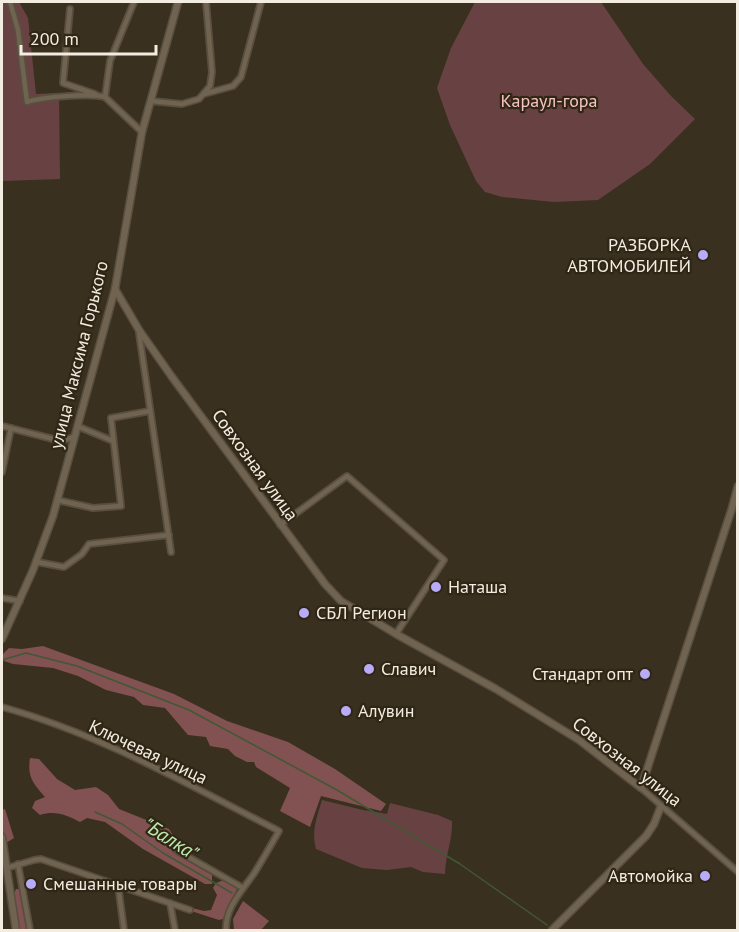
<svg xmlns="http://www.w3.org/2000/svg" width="739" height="932" viewBox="0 0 739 932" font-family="'PT Sans',sans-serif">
<rect width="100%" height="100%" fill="#3a301f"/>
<!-- green -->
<g fill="#684242">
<polygon points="2,2 19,2 28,18 36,94 59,93 60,179 2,181"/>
<polygon points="475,2 601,2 643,64 671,96 695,119 650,164 598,200 554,202 502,197 485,192 476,181 450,125 437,88 451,48"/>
<path d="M322 800 363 810 387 814 390 803 438 815 452 821C453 839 445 856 445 874L423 872 411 867 387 870 362 868 316 849C311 831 317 817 322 800Z"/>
</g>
<!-- forest -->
<g fill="#825151">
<polygon points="43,646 174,694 227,721 288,742 335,769 386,804 381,811 321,796 310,827 280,811 290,788 256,767 254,762 247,762 235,756 228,749 210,746 206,737 188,735 165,708 143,705 134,697 106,690 78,676 53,668 13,664 4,661 2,655 9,648 22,649"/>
<path d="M30 758 39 759 57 779 75 790 96 787 108 795 119 809 169 829 180 846 177 855 212 875V884H205L143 849 105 822 87 818 80 822C67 815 55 810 40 815L32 808 35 801 45 797C33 783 27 777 30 758Z"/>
<polygon points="5,809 14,838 6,843 2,827 2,810"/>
<polygon points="224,880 237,887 237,889 223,919 219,920 191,911 192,908 204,911 211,910 217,895 213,888 216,883"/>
<polygon points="16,889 22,889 28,930 20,930 14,894"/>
<polygon points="243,901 269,921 261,930 234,930 233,919"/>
</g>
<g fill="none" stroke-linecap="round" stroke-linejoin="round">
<!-- stream -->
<g stroke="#3f5935" stroke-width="1.5">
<polyline points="2,660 26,653 77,666 189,710 337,790 460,864 547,925"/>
<polyline points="95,812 122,824 163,853 232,893"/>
</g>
<defs>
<g id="minor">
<path d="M10 2 18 30 27 102C42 97 90 93 105 97L142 132"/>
<polyline points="70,9 63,83 95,94"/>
<polyline points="204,94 233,86 241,77 261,2"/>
<polyline points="105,97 110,61 134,2"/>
<polyline points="151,101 182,104 199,99 210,86 212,72 206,2"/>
<polyline points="139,333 171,552"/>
<polyline points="2,426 61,441 74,437"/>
<polyline points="77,426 113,441"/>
<polyline points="2,472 11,428"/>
<polyline points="57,500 93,508 121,506 111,418 150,411"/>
<polyline points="280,525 347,476 444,560 396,634"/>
<polyline points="37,562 64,567 82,554 89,544 169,535"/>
<polyline points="2,598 20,601"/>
<path d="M2 707C100 734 189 785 279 831 271 845 263 859 255 872 243 890 225 907 226 930"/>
<polyline points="641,788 738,872"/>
<polyline points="176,850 243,888"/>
<polyline points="18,864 30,930"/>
<polyline points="7,868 34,860 41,859 190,910"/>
<polyline points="118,885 124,930"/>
<polyline points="170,903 175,930"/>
</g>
<g id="tertiary">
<polyline points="115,289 139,330 172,377 325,584 341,601 396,634 496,689 579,740 641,788 732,508 738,486"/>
<polyline points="2,639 33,570 53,516 115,289 142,132 178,2"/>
<polyline points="2,837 16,930"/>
<polyline points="552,930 646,836 654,824 661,806"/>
</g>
</defs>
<!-- minor casing -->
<use href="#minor" stroke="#584f40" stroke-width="8"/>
<!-- tertiary casing -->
<use href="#tertiary" stroke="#584f40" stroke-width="9"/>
<!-- minor -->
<use href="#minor" stroke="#706451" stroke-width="4.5"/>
<!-- tertiary -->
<use href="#tertiary" stroke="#706451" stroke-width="6"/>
</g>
<!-- markers -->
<g fill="#b8abf7" stroke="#302615" stroke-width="2">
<circle cx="703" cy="255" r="6"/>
<circle cx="436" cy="587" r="6"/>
<circle cx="304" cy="613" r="6"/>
<circle cx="369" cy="669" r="6"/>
<circle cx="645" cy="674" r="6"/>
<circle cx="346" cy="711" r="6"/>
<circle cx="705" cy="876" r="6"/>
<circle cx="31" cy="884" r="6"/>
</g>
<g text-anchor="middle" stroke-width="4.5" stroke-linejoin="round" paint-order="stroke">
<!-- park labels -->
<g font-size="18" fill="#f6c4c3" stroke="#302615">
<text x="549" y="107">Караул-гора</text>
</g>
<!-- poi labels -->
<g font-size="18" fill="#f3ece1" stroke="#302615" text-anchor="start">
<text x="691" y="251" text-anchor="end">РАЗБОРКА<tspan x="691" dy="21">АВТОМОБИЛЕЙ</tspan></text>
<text x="448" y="593">Наташа</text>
<text x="316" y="619">СБЛ Регион</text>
<text x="381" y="675">Славич</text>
<text x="633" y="680" text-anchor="end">Стандарт опт</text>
<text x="358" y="717">Алувин</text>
<text x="693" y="882" text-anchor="end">Автомойка</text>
<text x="43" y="890">Смешанные товары</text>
</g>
<!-- street labels -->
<g font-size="18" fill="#f3ece1" stroke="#302615">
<text transform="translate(79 355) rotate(-76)" y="6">улица Максима Горького</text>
<text transform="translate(255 465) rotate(54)" y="6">Совхозная улица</text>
<text transform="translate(148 752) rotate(25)" y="6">Ключевая улица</text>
<text transform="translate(627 762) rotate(38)" y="6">Совхозная улица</text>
</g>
<!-- water labels -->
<g font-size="20" font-style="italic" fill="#bbe9ab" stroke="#302615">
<text transform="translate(171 839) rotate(32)" y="7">"Балка"</text>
</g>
</g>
<!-- border -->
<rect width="739" height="932" fill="none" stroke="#f3ece1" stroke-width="6"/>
<!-- scale -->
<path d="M21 45v9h135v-9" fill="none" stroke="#f3ece1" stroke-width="3"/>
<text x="30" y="45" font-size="18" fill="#f3ece1" stroke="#302615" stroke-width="4.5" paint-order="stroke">200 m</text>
</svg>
